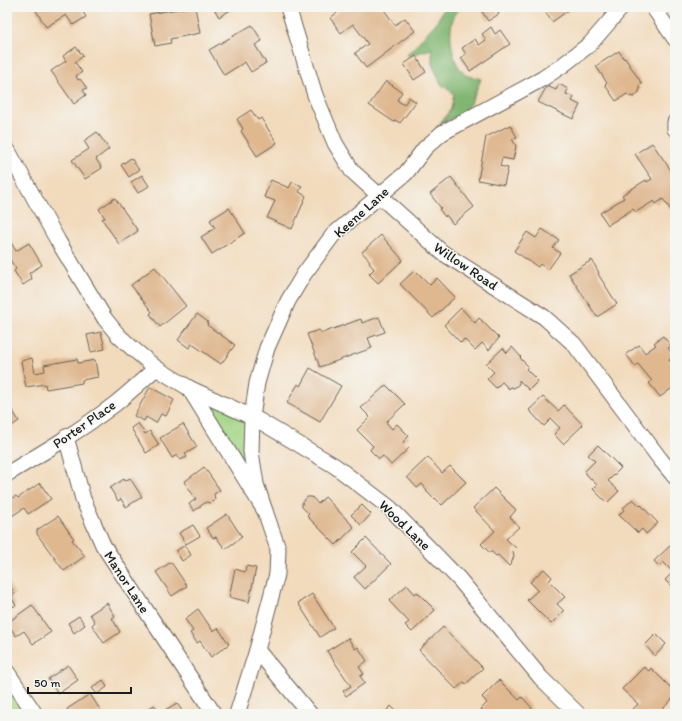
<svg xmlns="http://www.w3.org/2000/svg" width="682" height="721" viewBox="0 0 682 721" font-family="Itim,sans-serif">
<rect width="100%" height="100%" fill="#f6f6f2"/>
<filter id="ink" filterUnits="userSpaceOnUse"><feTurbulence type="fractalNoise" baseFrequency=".025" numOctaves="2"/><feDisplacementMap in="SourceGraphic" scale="8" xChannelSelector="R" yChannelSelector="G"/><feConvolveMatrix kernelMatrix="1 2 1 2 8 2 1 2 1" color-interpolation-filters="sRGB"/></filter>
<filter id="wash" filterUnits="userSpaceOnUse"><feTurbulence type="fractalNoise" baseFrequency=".012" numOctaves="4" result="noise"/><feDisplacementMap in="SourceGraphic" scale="16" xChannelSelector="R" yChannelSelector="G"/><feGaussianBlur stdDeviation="0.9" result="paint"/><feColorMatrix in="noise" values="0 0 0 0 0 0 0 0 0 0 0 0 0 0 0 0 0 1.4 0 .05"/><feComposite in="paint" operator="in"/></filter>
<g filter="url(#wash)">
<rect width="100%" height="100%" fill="#f2dbbd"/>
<!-- green -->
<g fill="#a2d484" stroke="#5f7850">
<polygon points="196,394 248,419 252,483"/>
<polygon points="7,678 32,714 7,714"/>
</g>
<!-- forest -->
<path fill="#81b672" stroke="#4e6947" d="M445 7H462C446 18 450 46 456 62 458 67 462 71 465 75L481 79 471 102 462 114 440 123 451 109 454 94 441 84 432 64V49L406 56 436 23Z"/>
<g id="blocks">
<!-- building -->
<g fill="#dfb890">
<polygon points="39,7 80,7 86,17 73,25 66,15 46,27 35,9"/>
<polygon points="189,7 195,7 200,33 170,39 171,43 155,46 149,14"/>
<polygon points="213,7 231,7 232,9 219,17"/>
<polygon points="345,7 382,7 395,25 405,18 415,31 366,68 355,53 368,44 353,24 341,33 330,18"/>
<polygon points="486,7 495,7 499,14 488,21 481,10"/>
<polygon points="542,7 573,7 552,22"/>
<polygon points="252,25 262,41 255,45 266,63 251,72 245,62 224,75 209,50"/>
<polygon points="491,27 495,34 500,30 510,44 470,71 461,58 466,54 462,48 475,39 479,45 486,40 482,34"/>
<polygon points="76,47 83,56 75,62 82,72 76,76 78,80 80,79 87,88 83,90 86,95 74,104 51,71 66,61 63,56"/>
<polygon points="619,51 624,59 625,58 642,84 638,86 640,88 639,92 634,97 629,96 627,94 616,101 605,85 607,83 596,66"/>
<polygon points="416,56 426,72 414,80 404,64"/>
<polygon points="386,81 402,92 397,100 404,105 409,97 416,102 400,123 395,120 394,122 369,105"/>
<polygon points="559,84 568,89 566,94 574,97 572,101 580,105 573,119 538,102 547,86 556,90"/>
<polygon points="251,110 258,120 261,118 277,143 257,156 241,131 243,129 237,119"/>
<polygon points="510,125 517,137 512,139 516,146 513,160 502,158 500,166 508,168 504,185 478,180 486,137"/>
<polygon points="97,132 109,149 96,159 102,168 85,179 72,160 89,149 84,141"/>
<polygon points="652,143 675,176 675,216 663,199 656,204 654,201 636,212 633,209 608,225 600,213 624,198 622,195 646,180 647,182 652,179 635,154"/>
<polygon points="131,158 139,170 129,177 121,165"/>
<polygon points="142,175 149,186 138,193 131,182"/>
<polygon points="451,177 474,207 453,224 446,215 445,217 439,209 441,208 430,194"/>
<polygon points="271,180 289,188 292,182 302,186 299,192 306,196 292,229 267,218 275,201 264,197"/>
<polygon points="115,198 138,231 119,244 102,219 105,218 99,209"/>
<polygon points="229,208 245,233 212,254 201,237 215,228 210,220"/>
<polygon points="542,229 559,240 553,248 560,253 548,270 540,264 538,267 514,251 527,232 536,238"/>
<polygon points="381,235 403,260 378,283 369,274 374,269 369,263 370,261 362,252"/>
<polygon points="7,236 16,251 29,243 42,265 29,273 32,279 23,285 14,271 16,269 8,257 7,258"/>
<polygon points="592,260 599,273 598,274 617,304 597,317 569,274"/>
<polygon points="155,267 186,306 160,327 150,314 152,312 131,285"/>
<polygon points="415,270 430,285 437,278 455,297 433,318 400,284"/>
<polygon points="461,308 475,323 479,318 499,338 489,350 482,343 475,350 464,339 461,343 444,325"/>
<polygon points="197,314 208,322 207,325 235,345 221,364 192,344 189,348 178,340"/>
<polygon points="379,317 385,332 368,338 372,348 320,367 307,334 319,330 322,333 361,319 362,323"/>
<polygon points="101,332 105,349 91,352 87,335"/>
<polygon points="663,336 671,346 668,348 674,356 669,360 675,367 675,386 660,397 649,383 652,381 638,364 635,366 626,354 639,345 645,353 656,345 654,343"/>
<polygon points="512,347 521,357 520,358 528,366 526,369 538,381 529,390 519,380 519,384 514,388 510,387 509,389 502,382 496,388 487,379 494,372 486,364 503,348 507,353"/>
<polygon points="32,358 35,373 45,371 44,365 77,359 78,363 95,360 98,377 82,380 82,383 46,389 45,384 26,387 21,361"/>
<polygon points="310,368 341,386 320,422 287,403 298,384 300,386"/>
<polygon points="386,385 405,404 386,422 392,429 397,424 409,436 403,442 409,448 391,465 383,456 379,459 370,450 373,446 357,430 370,417 361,408"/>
<polygon points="150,387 174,400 166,416 161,414 156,423 146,417 144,421 134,416"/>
<polygon points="543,397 558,411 564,405 583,425 563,444 554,434 560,428 551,419 544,426 529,410"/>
<polygon points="7,402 19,421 7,429"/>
<polygon points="138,423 145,434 150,431 159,445 146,453 131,428"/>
<polygon points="183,424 197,447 185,454 187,457 180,460 177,455 172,458 160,438"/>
<polygon points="598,445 621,468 608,481 619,491 607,503 593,489 597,485 584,472 595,461 588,455"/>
<polygon points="428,457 442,473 450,466 466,482 442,505 435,498 434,499 426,491 427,490 422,484 417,488 407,477"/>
<polygon points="204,467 220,490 214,494 215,500 210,503 206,502 194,511 189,504 196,499 184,482"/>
<polygon points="130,478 142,497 126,507 121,499 118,501 110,488 124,479 125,481"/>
<polygon points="40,483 51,499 28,514 24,508 12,516 7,509 7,501 16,496 18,498"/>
<polygon points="494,488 516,510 510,517 519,527 506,539 516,548 513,551 514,556 511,564 509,566 498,555 496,556 491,551 490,553 481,544 495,531 473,508"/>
<polygon points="307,497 312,497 318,504 325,497 354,527 336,545 307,516 309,514 302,507 302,503"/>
<polygon points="633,499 640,506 641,505 658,523 646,534 642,529 638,533 619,515 624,510 623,508"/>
<polygon points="362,505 371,514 361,525 351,515"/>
<polygon points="227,514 242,537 225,549 216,537 213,538 206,528"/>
<polygon points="58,516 74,539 72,540 85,556 64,571 37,534 37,530"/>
<polygon points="193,525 200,536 186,544 179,533"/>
<polygon points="366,538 391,564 365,589 354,577 366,566 352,552"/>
<polygon points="674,542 675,543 675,590 665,580 673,572 663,562 659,566 654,561"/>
<polygon points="185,545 191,555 182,561 176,551"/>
<polygon points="171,562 187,586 172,596 156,572"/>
<polygon points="246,566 256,568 249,602 229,597 235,569 245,572"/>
<polygon points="544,569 552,577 549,581 565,597 557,604 564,611 551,624 527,600 538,590 530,582"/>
<polygon points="7,581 15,594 11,597 16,605 7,610"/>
<polygon points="407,585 415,594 417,592 435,610 412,632 405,625 409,622 389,601"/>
<polygon points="312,594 334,628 320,637 298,603"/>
<polygon points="107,603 115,616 112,618 120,632 104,643 92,625 95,622 90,614"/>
<polygon points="32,605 51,632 33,644 24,631 16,636 7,623"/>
<polygon points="198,609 213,631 218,628 229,644 211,657 200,641 197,643 190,633 193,631 185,619"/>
<polygon points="79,616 85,625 74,633 68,623"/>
<polygon points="443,627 483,668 466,684 464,682 456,689 419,650"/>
<polygon points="656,634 666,644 655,656 645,645"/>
<polygon points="348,638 355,649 358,647 367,661 359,667 364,674 360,676 365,683 346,696 343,691 351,686 327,651"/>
<polygon points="68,665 78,680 58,694 48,679"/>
<polygon points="644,667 649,671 651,668 675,692 675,696 658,714 638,714 633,709 638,704 622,689"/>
<polygon points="103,680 107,687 97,694 92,688"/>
<polygon points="499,680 519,700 522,697 532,708 526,714 486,714 481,709 487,703 482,697"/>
<polygon points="90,694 101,711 96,714 70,714 67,709"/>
<polygon points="177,703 184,714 141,714 154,705 160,713"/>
<polygon points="391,706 399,714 383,714"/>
</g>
</g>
</g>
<g filter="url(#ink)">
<use href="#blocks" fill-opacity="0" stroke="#675f54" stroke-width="1"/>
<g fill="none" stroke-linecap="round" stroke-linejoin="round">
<defs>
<g id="minor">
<polyline points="288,7 315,95 335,143 352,171 443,253 544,317 574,344 660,459 675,477"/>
<polyline points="653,7 675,39"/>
<polyline points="675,122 675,129"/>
<polyline points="7,149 58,241 105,319 118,335 132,348 156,368 189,388 265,511 278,549 277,574 257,650 237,714"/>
<polyline points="189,388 258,420 335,466 390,508 459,579 541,678 578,714"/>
<polyline points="66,437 83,499 103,545 214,714"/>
<path d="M7 474C44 452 81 430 115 404 129 393 143 380 156 368"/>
<polyline points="265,511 256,484 251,452 252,417 257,383 267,348 288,301 304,274 333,235 406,173 425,148 442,133 542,79 563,65 590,44 622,7"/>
<polyline points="257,650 310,714"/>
<polyline points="7,672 35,714"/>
</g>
</defs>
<!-- minor casing -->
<use href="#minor" stroke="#675f54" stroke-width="17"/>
<!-- minor -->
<use href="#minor" stroke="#fff" stroke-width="15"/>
</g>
</g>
<g text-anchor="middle" stroke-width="3" stroke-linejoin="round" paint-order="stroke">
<!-- street labels -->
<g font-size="14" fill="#1c1c1c" stroke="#f6f6f2">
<text transform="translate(361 212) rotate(-42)" y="5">Keene Lane</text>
<text transform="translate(466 266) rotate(34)" y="5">Willow Road</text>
<text transform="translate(84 424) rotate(-35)" y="5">Porter Place</text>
<text transform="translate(405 525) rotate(44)" y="5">Wood Lane</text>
<text transform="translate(127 582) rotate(57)" y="5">Manor Lane</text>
</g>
</g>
<!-- margin -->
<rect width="682" height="721" fill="none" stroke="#f6f6f2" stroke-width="24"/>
<!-- scale -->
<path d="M28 687v6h103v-6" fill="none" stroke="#1c1c1c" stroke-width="2"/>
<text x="34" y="687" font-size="12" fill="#1c1c1c" stroke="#f6f6f2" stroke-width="3" paint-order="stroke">50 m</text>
</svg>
